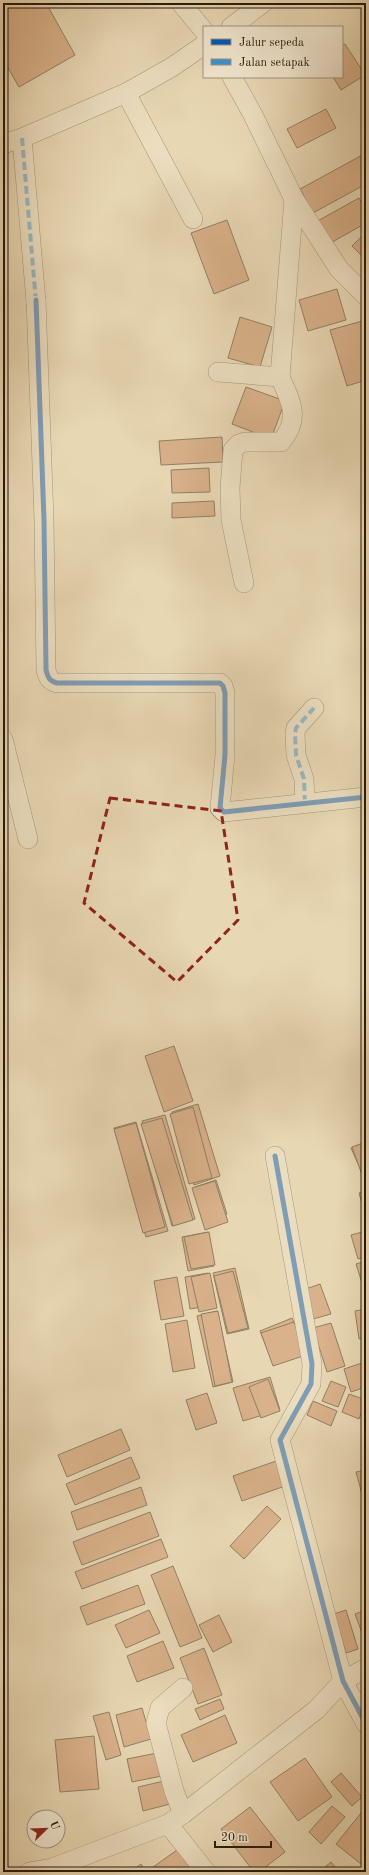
<svg xmlns="http://www.w3.org/2000/svg" width="369" height="1875" viewBox="0 0 369 1875" font-family="'Old Standard TT',serif">
<rect width="100%" height="100%" fill="#e8d7b3"/>
<filter id="stains"><feTurbulence type="fractalNoise" baseFrequency=".005" numOctaves="4"/><feColorMatrix values="0 0 0 0 .2 0 0 0 0 .09 0 0 0 0 .02 0 0 0 .5 -.17"/></filter>
<radialGradient id="worn" r=".72"><stop offset=".6" stop-color="#630" stop-opacity="0"/><stop offset="1" stop-color="#630" stop-opacity=".3"/></radialGradient>
<!-- building -->
<g fill="#c7845a" stroke="#251909">
<polygon points="3,3 46,3 75,55 19,87 3,59"/>
<polygon points="345,44 365,75 341,90 333,77 342,77 342,45"/>
<polygon points="326,109 336,128 297,148 287,129"/>
<polygon points="366,153 366,184 313,213 300,189"/>
<polygon points="359,198 366,210 366,223 327,245 314,223"/>
<polygon points="227,220 249,280 214,294 191,233"/>
<polygon points="366,232 366,260 352,246"/>
<polygon points="337,289 346,320 308,331 299,300"/>
<polygon points="240,317 272,327 260,367 228,358"/>
<polygon points="366,320 366,380 347,386 330,330"/>
<polygon points="246,387 285,401 271,439 232,424"/>
<polygon points="222,437 223,462 161,465 159,441"/>
<polygon points="209,468 210,492 172,493 171,470"/>
<polygon points="214,501 215,516 172,518 172,503"/>
<polygon points="174,1046 193,1101 164,1112 145,1056"/>
<polygon points="198,1104 220,1176 194,1185 172,1112"/>
<polygon points="193,1107 212,1178 189,1184 170,1114"/>
<polygon points="165,1115 195,1219 172,1226 142,1121"/>
<polygon points="162,1118 193,1220 173,1226 141,1124"/>
<polygon points="136,1122 168,1231 146,1237 114,1128"/>
<polygon points="136,1123 165,1227 143,1233 114,1129"/>
<polygon points="366,1142 366,1182 351,1148"/>
<polygon points="366,1142 366,1183 365,1183 352,1147"/>
<polygon points="216,1180 227,1214 206,1221 195,1187"/>
<polygon points="215,1181 228,1222 205,1230 192,1188"/>
<polygon points="366,1191 366,1218 359,1193"/>
<polygon points="366,1231 366,1256 358,1259 351,1235"/>
<polygon points="208,1232 214,1266 188,1271 182,1237"/>
<polygon points="209,1232 215,1265 191,1269 184,1237"/>
<polygon points="366,1261 366,1296 356,1264"/>
<polygon points="235,1268 249,1329 227,1334 213,1273"/>
<polygon points="233,1271 248,1328 228,1333 214,1276"/>
<polygon points="208,1273 214,1305 190,1309 185,1277"/>
<polygon points="210,1273 217,1308 199,1312 191,1277"/>
<polygon points="177,1277 184,1316 161,1320 154,1281"/>
<polygon points="320,1284 331,1314 313,1319 303,1290"/>
<polygon points="366,1309 366,1338 359,1339 355,1311"/>
<polygon points="217,1311 233,1382 213,1387 197,1316"/>
<polygon points="218,1311 232,1382 215,1386 201,1314"/>
<polygon points="292,1318 305,1352 273,1364 260,1331"/>
<polygon points="187,1320 195,1368 173,1372 165,1324"/>
<polygon points="294,1322 306,1355 273,1366 261,1333"/>
<polygon points="331,1323 345,1366 327,1372 313,1328"/>
<polygon points="362,1363 366,1375 366,1387 351,1392 344,1369"/>
<polygon points="270,1377 280,1410 243,1421 233,1388"/>
<polygon points="268,1379 280,1411 261,1418 249,1387"/>
<polygon points="331,1381 346,1387 338,1407 322,1401"/>
<polygon points="207,1393 217,1423 196,1430 186,1400"/>
<polygon points="349,1394 366,1400 359,1419 342,1412"/>
<polygon points="313,1401 337,1411 331,1426 307,1415"/>
<polygon points="121,1429 130,1450 67,1477 58,1455"/>
<polygon points="131,1457 140,1478 75,1505 66,1484"/>
<polygon points="279,1460 288,1485 242,1501 233,1476"/>
<polygon points="366,1470 366,1493 362,1494 356,1472"/>
<polygon points="141,1487 147,1505 77,1530 71,1512"/>
<polygon points="267,1506 281,1519 244,1559 230,1546"/>
<polygon points="150,1512 159,1536 82,1565 73,1542"/>
<polygon points="161,1539 168,1557 82,1589 75,1572"/>
<polygon points="173,1566 202,1638 180,1647 151,1575"/>
<polygon points="138,1585 145,1604 87,1625 80,1607"/>
<polygon points="3,1593 8,1605 3,1607"/>
<polygon points="149,1610 160,1633 126,1648 115,1625"/>
<polygon points="346,1610 358,1649 346,1653 334,1614"/>
<polygon points="366,1610 366,1635 363,1636 355,1614"/>
<polygon points="219,1615 232,1642 213,1652 199,1625"/>
<polygon points="163,1641 174,1668 137,1682 127,1656"/>
<polygon points="204,1648 222,1695 198,1704 180,1658"/>
<polygon points="220,1699 224,1709 200,1720 195,1709"/>
<polygon points="142,1708 151,1739 124,1747 116,1715"/>
<polygon points="109,1712 121,1755 106,1760 93,1716"/>
<polygon points="225,1715 237,1743 193,1762 181,1735"/>
<polygon points="94,1736 99,1789 60,1792 55,1740"/>
<polygon points="157,1753 162,1776 132,1782 127,1759"/>
<polygon points="305,1758 332,1797 298,1821 270,1782"/>
<polygon points="341,1773 362,1797 352,1806 331,1782"/>
<polygon points="164,1781 170,1804 143,1811 138,1787"/>
<polygon points="332,1806 345,1817 321,1844 309,1832"/>
<polygon points="250,1807 285,1852 259,1872 254,1872 221,1829"/>
<polygon points="365,1808 366,1858 361,1864 336,1844"/>
<polygon points="177,1850 194,1872 151,1872 149,1870"/>
<polygon points="331,1862 339,1872 319,1872"/>
<polygon points="141,1864 146,1872 130,1872"/>
</g>
<g fill="none" stroke-linecap="round" stroke-linejoin="round">
<defs>
<g id="minor">
<polyline points="181,3 204,31"/>
<polyline points="231,27 263,3"/>
<polyline points="232,77 253,115 294,199 339,269 366,296"/>
<polyline points="126,93 193,219"/>
<polyline points="22,138 36,302"/>
<polyline points="3,144 22,138 126,93 172,67 204,45"/>
<path d="M36 300 44 520 46 670C48 677 49 681 57 683H220L223 686 225 693V755L220 808 224 812 366 797"/>
<polyline points="218,372 280,377 294,199"/>
<path d="M244 583 231 520 230 488 233 450 239 444 245 442H281C301 419 291 401 280 377"/>
<polyline points="3,739 28,839"/>
<polyline points="305,803 304,779 296,755 295,734 296,728 314,708"/>
<polyline points="275,1156 312,1364 311,1384 280,1440 343,1681 366,1724"/>
<polyline points="183,1814 174,1791 156,1723 160,1708 183,1688"/>
<polyline points="168,1824 206,1872"/>
<polyline points="29,1872 52,1868 168,1824 183,1814 316,1710 343,1681 366,1668"/>
</g>
</defs>
<!-- minor casing -->
<use href="#minor" stroke="#564834" stroke-width="20"/>
<!-- minor -->
<use href="#minor" stroke="#f0e5ce" stroke-width="19"/>
<!-- quiet -->
<g stroke="#3b93d2" stroke-width="4" stroke-dasharray="8 4" stroke-linecap="butt">
<polyline points="22,138 36,302"/>
<polyline points="305,803 304,779 296,755 295,734 296,728 314,708"/>
</g>
<defs>
<g id="cycleway">
<path d="M36 300 44 520 46 670C48 677 49 681 57 683H220L223 686 225 693V755L220 808 224 812 366 797"/>
<polyline points="275,1156 312,1364 311,1384 280,1440 343,1681 366,1724"/>
</g>
</defs>
<!-- cycleway casing -->
<use href="#cycleway" stroke="#f0e5ce" stroke-width="8"/>
<!-- cycleway -->
<use href="#cycleway" stroke="#0057b8" stroke-width="5"/>
</g>
<!-- marked area -->
<path d="M0 0H369V1875H0ZM110 798 221 811 238 920 177 982 84 903Z" fill="#e8d7b3" fill-opacity=".55" fill-rule="evenodd"/>
<path fill="none" stroke="#8f2418" stroke-width="3" stroke-dasharray="8 5" stroke-linejoin="round" d="M110 798 221 811 238 920 177 982 84 903Z"/>
<!-- margin -->
<rect width="369" height="1875" fill="none" stroke="#e8d7b3" stroke-width="16"/>
<rect x="4" y="4" width="361" height="1867" fill="none" stroke="#251909" stroke-width="2"/>
<rect x="8" y="8" width="353" height="1859" fill="none" stroke="#251909"/>
<!-- legend -->
<rect x="203" y="26" width="140" height="52" fill="#f0e5ce" stroke="#9f937f"/>
<rect x="211" y="39" width="20" height="6" fill="#0057b8" stroke="#9f937f"/>
<text x="239" y="46" font-size="12" fill="#251909">Jalur sepeda</text>
<rect x="211" y="59" width="20" height="6" fill="#3b93d2" stroke="#9f937f"/>
<text x="239" y="66" font-size="12" fill="#251909">Jalan setapak</text>
<!-- north arrow -->
<g transform="translate(46 1829) rotate(67)"><circle r="19" fill="#f0e5ce" stroke="#9f937f"/>
<path d="M0-3L7 15L0 10L-7 15Z" fill="#8f2418"/>
<text y="-6" font-size="11" font-weight="bold" text-anchor="middle" fill="#251909">U</text>
</g>
<!-- scale -->
<path d="M215 1841v6h56v-6" fill="none" stroke="#251909" stroke-width="2"/>
<text x="221" y="1841" font-size="12" fill="#251909" stroke="#f0e5ce" stroke-width="3" paint-order="stroke">20 m</text>
<rect width="100%" height="100%" filter="url(#stains)"/>
<rect width="100%" height="100%" fill="url(#worn)"/>
</svg>
